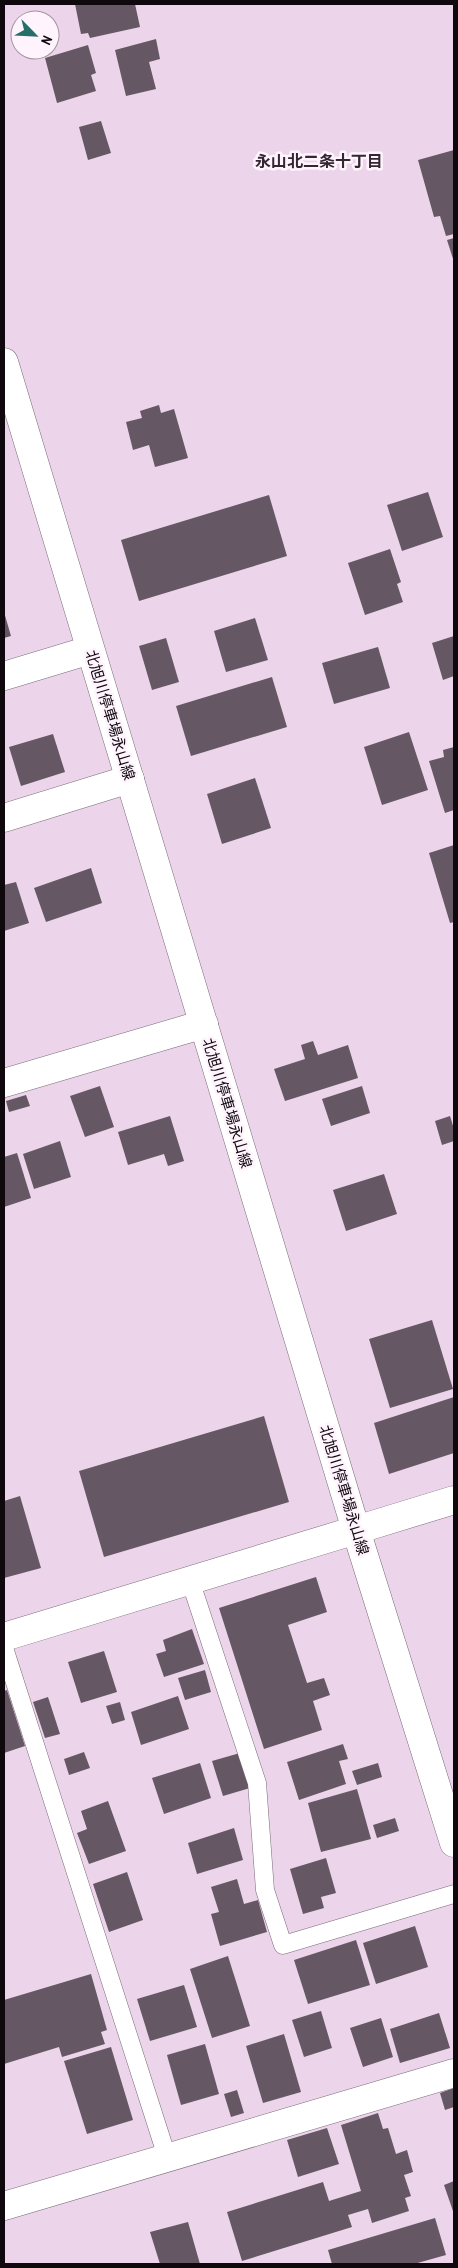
<svg xmlns="http://www.w3.org/2000/svg" width="458" height="2268" viewBox="0 0 458 2268" font-family="'Archivo Narrow','Noto Sans JP',sans-serif">
<rect width="100%" height="100%" fill="#f6e4f4"/>
<!-- built -->
<path fill="#ecd5ea" fill-rule="evenodd" d="M4 4H454V2264H4ZM20 20H50V50H20Z"/>
<!-- building -->
<g fill="#665764">
<polygon points="75,4 135,4 140,27 90,38 88,33 81,34"/>
<polygon points="156,39 160,59 149,62 156,89 126,96 115,50"/>
<polygon points="88,45 96,73 91,75 96,91 57,103 45,58"/>
<polygon points="101,121 111,153 88,160 79,127"/>
<polygon points="454,150 454,234 446,236 440,216 434,217 418,160"/>
<polygon points="454,238 454,262 447,240"/>
<polygon points="159,405 161,413 174,409 188,458 155,467 149,445 133,450 126,422 142,418 140,411"/>
<polygon points="428,492 443,537 402,551 387,505"/>
<polygon points="269,495 287,556 139,601 121,540"/>
<polygon points="390,549 401,582 397,584 403,602 365,615 348,563"/>
<polygon points="4,612 11,636 4,638"/>
<polygon points="255,618 268,660 226,672 214,631"/>
<polygon points="454,636 454,676 443,680 432,643"/>
<polygon points="166,638 179,682 152,690 139,646"/>
<polygon points="378,647 390,688 334,704 322,663"/>
<polygon points="272,677 287,727 191,756 176,706"/>
<polygon points="409,732 428,790 382,805 364,747"/>
<polygon points="53,734 65,772 21,786 9,747"/>
<polygon points="454,747 454,810 445,813 429,761 444,757 443,750"/>
<polygon points="255,778 271,828 222,844 207,794"/>
<polygon points="454,845 454,922 450,923 429,853"/>
<polygon points="91,868 102,903 46,922 34,888"/>
<polygon points="16,882 29,923 4,931 4,885"/>
<polygon points="313,1041 318,1055 348,1045 358,1078 285,1101 274,1069 305,1059 301,1045"/>
<polygon points="100,1086 114,1127 85,1137 70,1096"/>
<polygon points="362,1086 370,1113 331,1126 322,1099"/>
<polygon points="26,1095 30,1106 9,1112 6,1101"/>
<polygon points="170,1116 184,1161 168,1166 164,1154 128,1165 118,1132"/>
<polygon points="450,1116 454,1129 454,1141 442,1145 435,1121"/>
<polygon points="60,1141 71,1177 34,1189 23,1154"/>
<polygon points="17,1153 31,1198 4,1207 4,1157"/>
<polygon points="384,1174 397,1214 346,1231 333,1190"/>
<polygon points="432,1320 453,1389 390,1408 369,1339"/>
<polygon points="454,1397 454,1453 389,1474 374,1423"/>
<polygon points="264,1416 289,1502 104,1557 79,1471"/>
<polygon points="20,1496 41,1568 4,1578 4,1501"/>
<polygon points="316,1577 327,1612 288,1625 307,1683 324,1678 330,1695 313,1701 322,1730 264,1749 219,1608"/>
<polygon points="192,1629 204,1664 164,1677 156,1654 166,1651 163,1640"/>
<polygon points="104,1651 117,1692 81,1703 68,1662"/>
<polygon points="205,1670 211,1692 185,1700 178,1678"/>
<polygon points="7,1690 25,1746 4,1753 4,1691"/>
<polygon points="178,1696 189,1729 141,1745 131,1712"/>
<polygon points="48,1697 60,1734 45,1738 33,1702"/>
<polygon points="120,1702 125,1720 112,1724 106,1706"/>
<polygon points="343,1744 348,1759 339,1761 346,1784 299,1800 287,1762"/>
<polygon points="84,1752 90,1768 69,1775 64,1759"/>
<polygon points="240,1753 250,1788 223,1796 212,1761"/>
<polygon points="200,1763 211,1798 164,1814 152,1778"/>
<polygon points="378,1763 382,1777 357,1785 352,1771"/>
<polygon points="357,1789 371,1839 321,1852 308,1803"/>
<polygon points="108,1801 126,1851 89,1864 77,1833 87,1829 81,1811"/>
<polygon points="395,1818 399,1831 377,1838 373,1825"/>
<polygon points="234,1828 243,1860 197,1874 188,1843"/>
<polygon points="326,1858 336,1893 321,1897 324,1908 303,1914 290,1869"/>
<polygon points="127,1872 143,1920 109,1932 93,1884"/>
<polygon points="237,1879 244,1904 258,1900 267,1932 220,1946 211,1914 219,1912 211,1887"/>
<polygon points="415,1926 428,1967 376,1984 363,1943"/>
<polygon points="356,1940 370,1985 308,2004 294,1960"/>
<polygon points="228,1956 250,2026 212,2038 190,1969"/>
<polygon points="91,1974 107,2030 101,2032 105,2044 62,2057 59,2047 4,2064 4,2000"/>
<polygon points="184,1985 197,2027 150,2041 137,1999"/>
<polygon points="321,2011 332,2048 304,2057 292,2020"/>
<polygon points="439,2013 450,2048 400,2063 390,2029"/>
<polygon points="381,2018 393,2057 363,2067 350,2028"/>
<polygon points="284,2034 301,2092 263,2103 246,2046"/>
<polygon points="205,2044 219,2094 181,2105 167,2055"/>
<polygon points="111,2047 133,2120 87,2134 64,2061"/>
<polygon points="454,2088 454,2107 445,2110 440,2093"/>
<polygon points="237,2090 244,2113 231,2117 224,2094"/>
<polygon points="378,2113 383,2129 388,2128 396,2154 407,2150 413,2172 404,2175 411,2196 405,2198 409,2211 372,2223 368,2209 348,2215 352,2227 242,2261 227,2212 323,2182 329,2201 361,2191 341,2125"/>
<polygon points="327,2128 339,2164 298,2177 287,2140"/>
<polygon points="454,2181 454,2214 444,2185"/>
<polygon points="435,2218 446,2255 414,2264 332,2264 328,2250"/>
<polygon points="188,2222 200,2264 160,2264 150,2232"/>
</g>
<g fill="none" stroke-linecap="round" stroke-linejoin="round">
<defs>
<g id="service">
<polyline points="190,1580 257,1783 265,1890 283,1945 454,1894"/>
<polyline points="4,1648 167,2157"/>
</g>
<g id="minor">
<polyline points="4,676 90,650"/>
<polyline points="4,818 130,779"/>
<polyline points="4,1083 204,1024"/>
<polyline points="356,1530 454,1500"/>
<polyline points="4,2206 454,2073"/>
</g>
<polyline id="tertiary" points="4,1637 356,1530"/>
<polyline id="secondary" points="4,362 356,1530 454,1843"/>
</defs>
<!-- service casing -->
<use href="#service" stroke="#7b6b79" stroke-width="19"/>
<!-- minor casing -->
<use href="#minor" stroke="#7b6b79" stroke-width="29"/>
<!-- tertiary casing -->
<use href="#tertiary" stroke="#7b6b79" stroke-width="29"/>
<!-- secondary casing -->
<use href="#secondary" stroke="#7b6b79" stroke-width="29"/>
<!-- service -->
<use href="#service" stroke="#fff" stroke-width="18"/>
<!-- minor -->
<use href="#minor" stroke="#fff" stroke-width="28"/>
<!-- tertiary -->
<use href="#tertiary" stroke="#fff" stroke-width="28"/>
<!-- secondary -->
<use href="#secondary" stroke="#fff" stroke-width="28"/>
</g>
<g text-anchor="middle" stroke-width="5" stroke-linejoin="round" paint-order="stroke">
<!-- street labels -->
<g font-size="15" fill="#0f090e" stroke="#fff4fd">
<text transform="translate(110 715) rotate(73)" y="5">北旭川停車場永山線</text>
<text transform="translate(227 1103) rotate(73)" y="5">北旭川停車場永山線</text>
<text transform="translate(344 1490) rotate(73)" y="5">北旭川停車場永山線</text>
</g>
<!-- neighbourhood labels -->
<g font-size="16" font-weight="bold" fill="#342632" stroke="#fff4fd">
<text x="319" y="167">永山北二条十丁目</text>
</g>
</g>
<!-- border -->
<rect width="458" height="2268" fill="none" stroke="#0f090e" stroke-width="10"/>
<!-- north arrow -->
<g transform="translate(35 35) rotate(114)"><circle r="24" fill="#fff4fd" stroke="#9f969d"/>
<path d="M0-4L9 19L0 12L-9 19Z" fill="#256f6a"/>
<text y="-8" font-size="14" font-weight="bold" text-anchor="middle" fill="#0f090e">N</text>
</g>
</svg>
